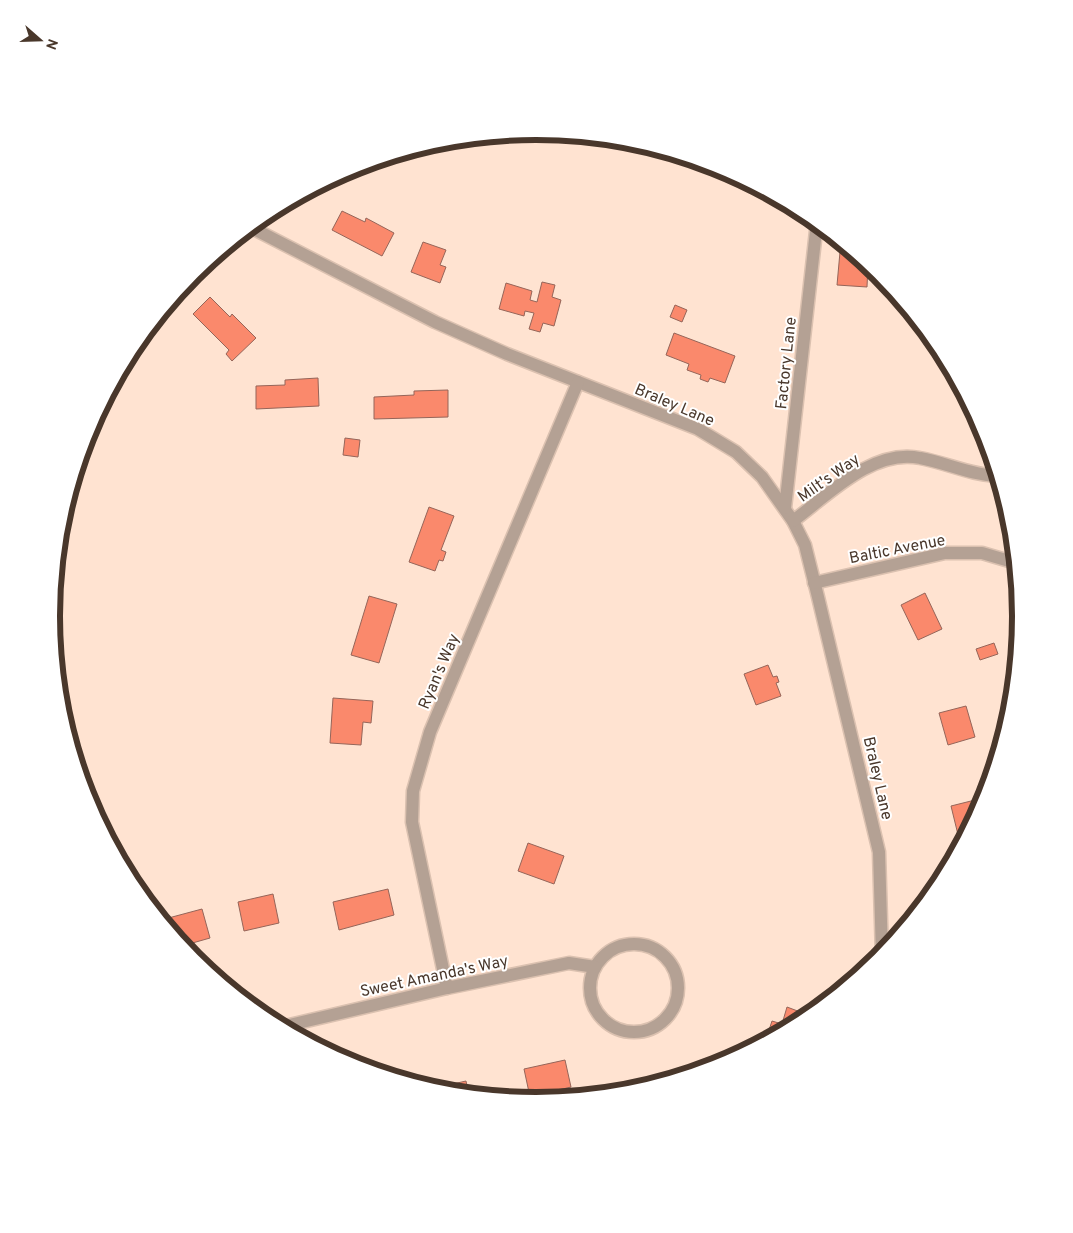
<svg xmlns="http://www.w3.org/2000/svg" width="1073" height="1233" viewBox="0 0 1073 1233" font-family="Overpass,sans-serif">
<rect width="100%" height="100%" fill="#ffe3d1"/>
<!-- building -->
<g fill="#fa896c" stroke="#956559">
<polygon points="342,211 365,222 366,218 394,233 382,256 332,230"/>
<polygon points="841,241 868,264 867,287 837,285"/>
<polygon points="423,242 446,250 440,265 446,267 440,283 411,272"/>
<polygon points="542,282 555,285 552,297 561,300 554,326 543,323 540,332 529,329 534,313 525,311 524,316 499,309 506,283 532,291 530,300 537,302"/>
<polygon points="210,297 230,317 232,314 256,338 232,361 226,354 229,350 193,314"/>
<polygon points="675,305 687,310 682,322 670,317"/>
<polygon points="674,333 735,356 725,383 710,378 708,382 700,379 701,375 687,370 689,364 666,355"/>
<polygon points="943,352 951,368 943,368"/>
<polygon points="318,378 319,406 256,409 256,386 285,385 285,380"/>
<polygon points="448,390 448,417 374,419 374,397 414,395 414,391"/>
<polygon points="345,438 360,440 358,457 343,455"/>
<polygon points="429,507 454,516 441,550 446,552 443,561 439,560 435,571 409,562"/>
<polygon points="925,593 942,629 918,640 901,605"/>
<polygon points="369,596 397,604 379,663 351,655"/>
<polygon points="994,643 998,654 980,660 976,649"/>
<polygon points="768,665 773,677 777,676 779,682 776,683 781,696 756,705 744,674"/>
<polygon points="333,698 373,701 371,723 363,722 361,745 330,743"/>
<polygon points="966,706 975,737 948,745 939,713"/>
<polygon points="979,799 982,808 961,847 951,806"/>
<polygon points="528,843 564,856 554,884 518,871"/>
<polygon points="388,889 394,915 339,930 333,902"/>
<polygon points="273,894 279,923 244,931 238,902"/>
<polygon points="202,909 210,938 182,946 161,920"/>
<polygon points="787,1007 811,1016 765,1042 772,1021 782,1024"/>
<polygon points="565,1060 571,1087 530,1097 524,1069"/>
<polygon points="466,1081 469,1095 431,1089"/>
</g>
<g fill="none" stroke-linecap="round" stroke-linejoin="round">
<defs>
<g id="minor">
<polyline points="250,227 435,322 507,354 698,429 736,452 762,477 793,521 805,545 818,597 879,852 882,956"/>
<polyline points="785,508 817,222"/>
<path d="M793 521C828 495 873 448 920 458 947 463 971 475 998 476"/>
<polyline points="814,583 945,553 982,553 1016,563"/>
<circle cx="634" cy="988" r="44"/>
<polyline points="447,988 412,822 413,791 430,732 578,382"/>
<polyline points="281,1027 447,988 569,963 595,967"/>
</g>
</defs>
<!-- minor casing -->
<use href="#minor" stroke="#dbc1b0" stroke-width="15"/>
<!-- minor -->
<use href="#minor" stroke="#b4a194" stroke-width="12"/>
</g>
<g text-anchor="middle" stroke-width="4" stroke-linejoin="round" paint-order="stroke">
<!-- street labels -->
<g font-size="16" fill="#49372b" stroke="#fff">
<text transform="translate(785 363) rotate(-84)" y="6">Factory Lane</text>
<text transform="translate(675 404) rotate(23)" y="6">Braley Lane</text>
<text transform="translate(828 477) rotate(-35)" y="6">Milt's Way</text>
<text transform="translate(897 548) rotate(-11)" y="6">Baltic Avenue</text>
<text transform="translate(438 671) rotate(-67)" y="6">Ryan's Way</text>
<text transform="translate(879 778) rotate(77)" y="6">Braley Lane</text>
<text transform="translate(434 975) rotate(-12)" y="6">Sweet Amanda's Way</text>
</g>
</g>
<!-- crop -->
<path d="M0 0H1073V1233H0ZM60 616a476 476 0 1 1 952 0a476 476 0 1 1-952 0Z" fill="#fff" fill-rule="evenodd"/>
<path fill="none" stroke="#49372b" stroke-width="6" d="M60 616a476 476 0 1 1 952 0a476 476 0 1 1-952 0Z"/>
<!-- north arrow -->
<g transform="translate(40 40) rotate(110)" stroke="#ffffff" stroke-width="4" paint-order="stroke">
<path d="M0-4L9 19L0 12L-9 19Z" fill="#49372b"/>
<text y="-8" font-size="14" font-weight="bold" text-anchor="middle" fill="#49372b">N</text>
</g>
</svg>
